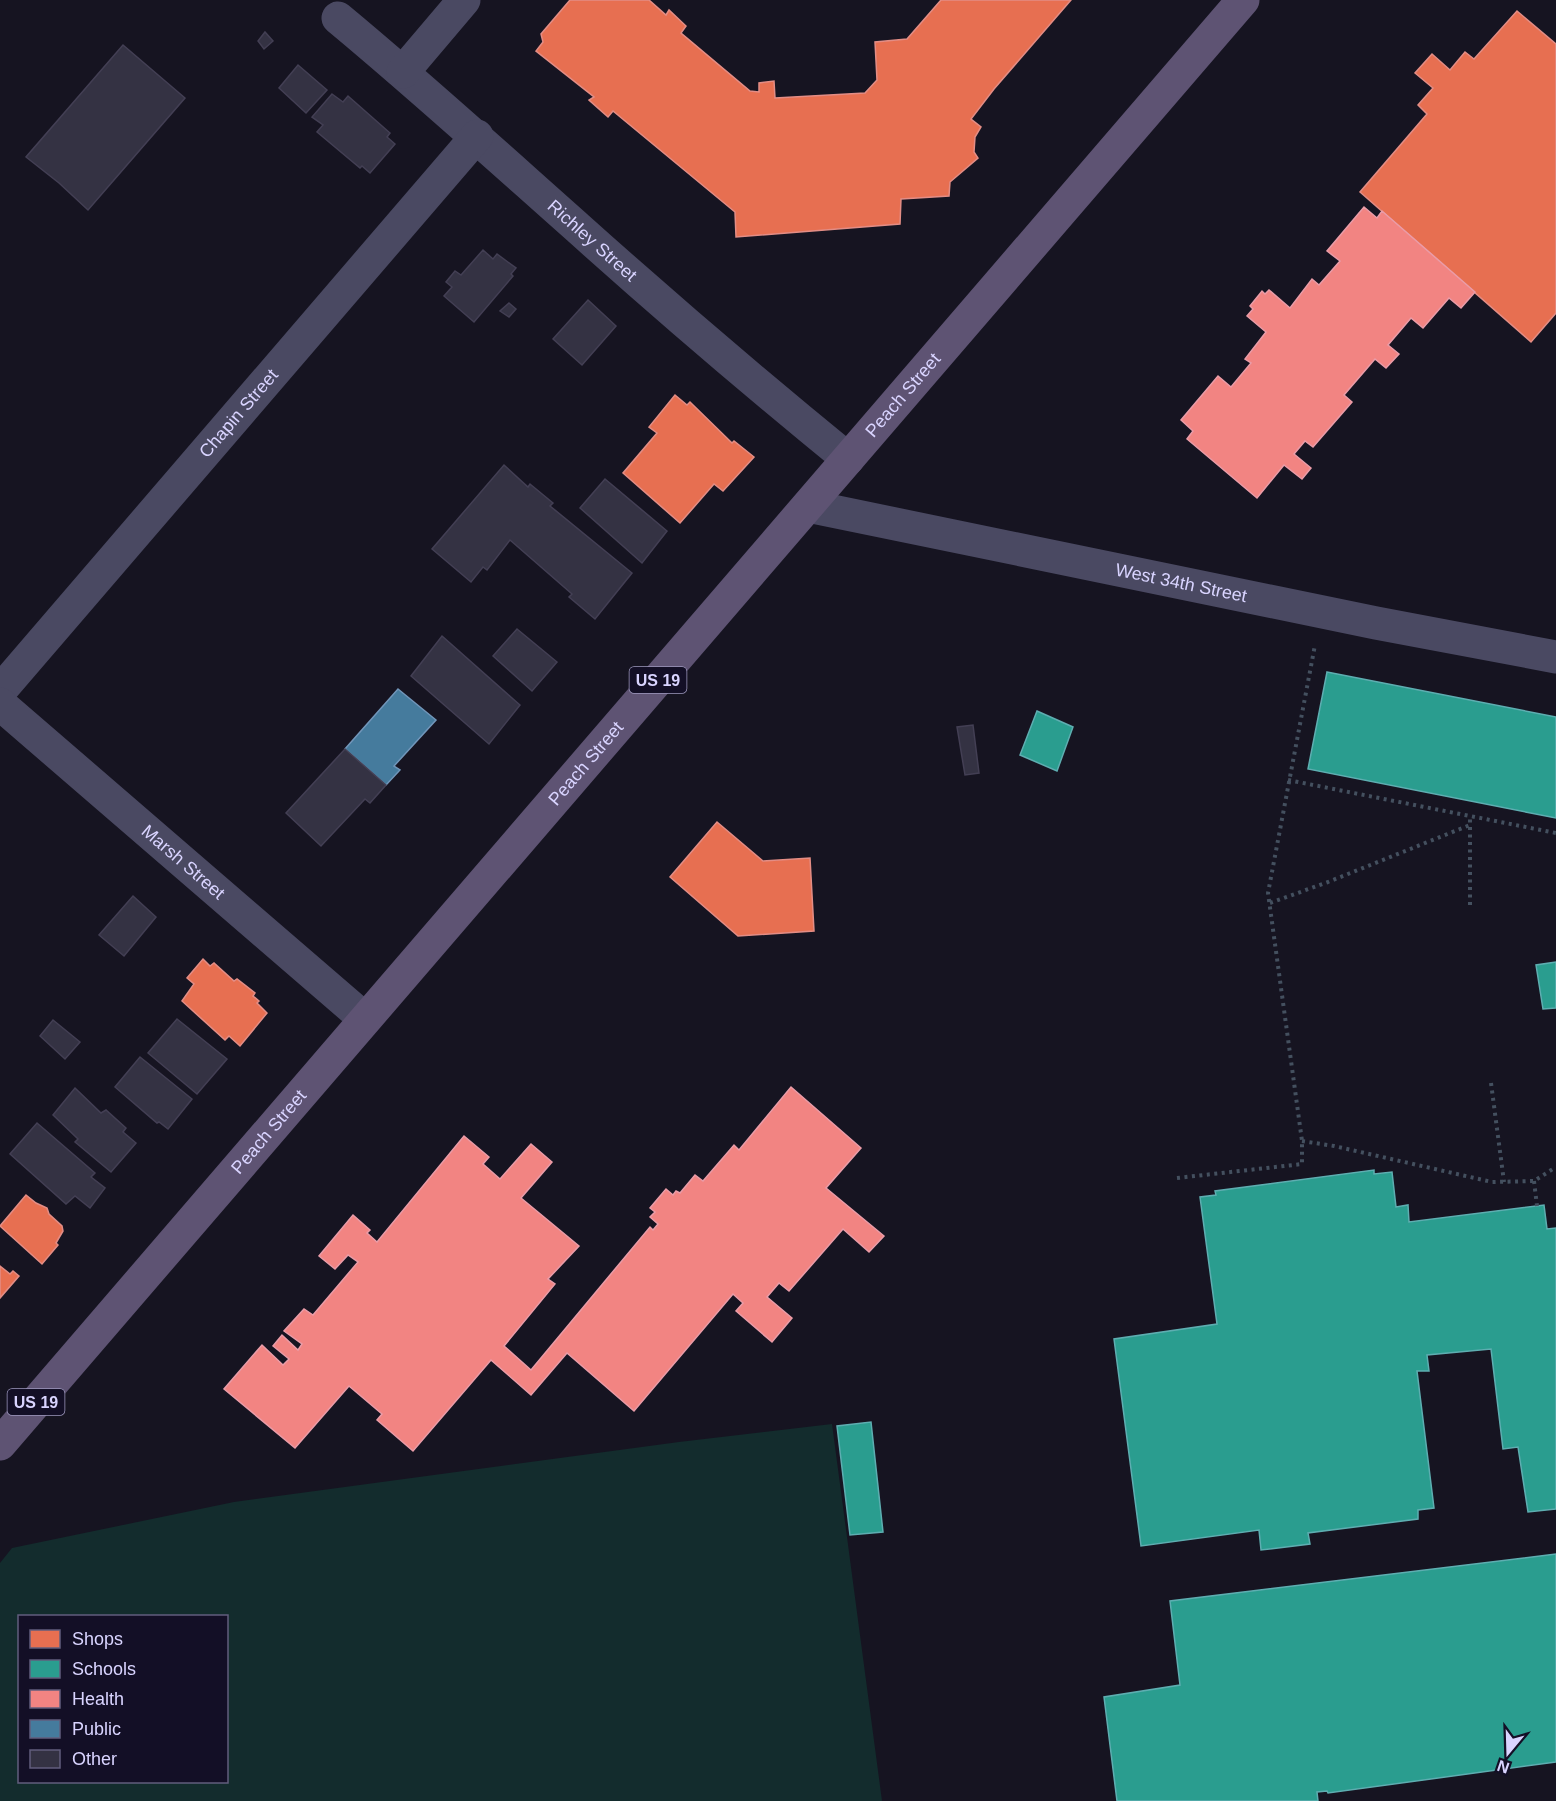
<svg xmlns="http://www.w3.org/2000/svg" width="1556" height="1801" viewBox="0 0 1556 1801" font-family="Arial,sans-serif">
<rect width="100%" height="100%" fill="#161421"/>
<!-- green -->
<path fill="#132c2d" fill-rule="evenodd" d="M832 1424 882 1801H0V1563L12 1548 234 1502 679 1442ZM226 1616V1782H20V1616Z"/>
<!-- shops -->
<g fill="#e76f51" stroke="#e38d85" stroke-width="1.5">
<polygon points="570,0 649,0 666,15 669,10 686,26 681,33 750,91 759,92 759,83 774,81 775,98 865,93 877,80 875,42 907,39 941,0 1071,0 994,89 971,119 981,127 975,137 974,152 978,158 950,182 949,196 901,199 900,224 736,237 735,212 613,111 608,117 589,100 594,97 536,51 543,42 541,34"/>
<polygon points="1517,11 1556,44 1556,313 1531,342 1360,192 1427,114 1418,105 1433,88 1415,73 1432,54 1450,70 1465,52 1474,59"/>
<polygon points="675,395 687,405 690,402 732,443 734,441 754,457 723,491 714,484 680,523 623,473 657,433 649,427"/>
<polygon points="717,822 763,861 810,858 814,931 738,936 670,877"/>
<polygon points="203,959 210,966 214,963 234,981 237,979 255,993 253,996 259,1001 257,1003 267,1013 240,1046 229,1036 225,1040 182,1001 194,984 187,978"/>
<polygon points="26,1195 36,1203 47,1208 49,1214 62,1226 63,1231 56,1243 58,1245 42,1264 0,1226"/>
<polygon points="0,1266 10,1274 13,1271 19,1276 0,1298"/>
</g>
<!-- schools -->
<g fill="#2a9d8f" stroke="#5eaeb1" stroke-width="1.5">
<polygon points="1327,672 1556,717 1556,818 1308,769"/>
<polygon points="1037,711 1073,727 1057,771 1020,755"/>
<polygon points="1556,962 1556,1008 1543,1009 1536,965"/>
<polygon points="1374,1170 1374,1174 1392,1172 1396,1207 1408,1205 1409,1222 1544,1205 1547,1229 1556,1228 1556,1509 1528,1512 1518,1447 1503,1449 1491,1349 1427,1355 1429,1371 1417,1371 1434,1508 1418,1510 1418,1519 1308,1533 1310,1544 1261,1550 1259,1530 1141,1546 1114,1339 1217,1324 1200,1197 1216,1195 1215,1191"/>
<polygon points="871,1422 883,1532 850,1535 837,1426"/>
<polygon points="1556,1554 1556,1762 1328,1793 1327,1791 1317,1792 1318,1801 1117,1801 1104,1697 1180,1685 1170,1601"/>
</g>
<!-- health -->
<g fill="#f28482" stroke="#ea9ca8" stroke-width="1.5">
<polygon points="1364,207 1377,218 1382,211 1475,292 1461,308 1449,298 1423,328 1411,318 1388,345 1399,354 1386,368 1375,359 1344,395 1352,402 1313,447 1305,441 1294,454 1311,468 1302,479 1284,465 1257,498 1187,439 1193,431 1181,420 1218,376 1231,387 1251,363 1245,359 1266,332 1247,316 1253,309 1250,306 1262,291 1265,294 1269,290 1290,308 1312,279 1319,285 1340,261 1327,251"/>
<polygon points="791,1087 861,1148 826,1188 884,1236 869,1252 843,1229 789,1291 779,1283 767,1297 792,1318 772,1342 736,1311 743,1303 733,1294 634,1411 567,1353 531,1395 491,1360 413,1451 377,1420 382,1414 349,1386 295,1448 224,1389 262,1345 283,1365 289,1359 273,1346 282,1335 298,1350 302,1344 284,1331 304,1309 313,1315 358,1262 348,1255 335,1269 319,1256 353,1215 370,1230 367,1233 377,1242 464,1136 489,1157 483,1164 500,1179 531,1144 552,1162 521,1198 579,1246 548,1279 555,1284 504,1346 531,1370 650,1227 653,1230 658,1224 650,1217 655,1212 650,1208 666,1189 673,1195 676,1191 680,1193 695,1175 703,1181 734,1145 739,1150"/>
</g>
<!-- public -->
<polygon fill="#457b9d" stroke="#7196ba" stroke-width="1.5" points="398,689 436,720 394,766 400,770 386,785 345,749"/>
<!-- building -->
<g fill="#343243" stroke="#433f54" stroke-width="1.5">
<polygon points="265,32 273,41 264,49 258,41"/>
<polygon points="123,45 185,98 88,210 59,183 26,157"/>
<polygon points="298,65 327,90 306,113 279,88"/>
<polygon points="332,94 343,102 348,96 390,133 387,137 395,144 370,173 362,166 360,168 317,132 323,125 312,117"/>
<polygon points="483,250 493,259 497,254 516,268 511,274 513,276 474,322 444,296 452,287 446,282 455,271 461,275"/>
<polygon points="588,300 616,326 582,365 553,339"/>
<polygon points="509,303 516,309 509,317 500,311"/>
<polygon points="504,465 528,487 530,484 553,503 550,506 632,573 595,619 569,597 572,594 510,540 487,570 483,567 471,582 432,549"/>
<polygon points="605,479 667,531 642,563 580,508"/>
<polygon points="517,629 557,662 532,691 493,656"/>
<polygon points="442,636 520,705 489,744 411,676"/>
<polygon points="973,725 979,773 965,775 957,727"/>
<polygon points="345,749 386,785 370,803 365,799 321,846 286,813"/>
<polygon points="133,896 156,917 124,956 99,935"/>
<polygon points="177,1019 227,1059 197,1094 148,1053"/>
<polygon points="53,1020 80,1042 65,1059 40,1036"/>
<polygon points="140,1057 192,1099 168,1129 159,1122 157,1123 115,1087"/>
<polygon points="75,1088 101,1113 106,1110 126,1128 123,1132 136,1143 111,1172 75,1142 78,1139 53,1115"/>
<polygon points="37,1123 95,1173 91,1177 105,1188 90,1208 75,1196 66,1204 10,1154"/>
</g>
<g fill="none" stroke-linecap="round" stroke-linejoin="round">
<!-- path -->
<g stroke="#44505f" stroke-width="4" stroke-dasharray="3 4.5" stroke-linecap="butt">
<polyline points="1288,780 1556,833"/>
<polyline points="1270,903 1328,882 1470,825"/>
<polyline points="1470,905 1470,815"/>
<polyline points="1491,1083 1504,1182"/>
<polyline points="1302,1141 1334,1146 1492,1182 1534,1181 1556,1167"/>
<polyline points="1177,1178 1302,1164 1302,1141 1268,893 1315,645"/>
<polyline points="1534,1181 1537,1206"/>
</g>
<!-- minor -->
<g stroke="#4a4962" stroke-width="33">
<path id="s1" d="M338 18C420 86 498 157 578 228 666 307 756 384 848 459"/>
<polyline points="403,72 464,0"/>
<path id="s2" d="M808 506 1376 623 1556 657"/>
<path id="s3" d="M0 691 477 136"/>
<path id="s4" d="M0 704 365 1019"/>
</g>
<!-- primary -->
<path stroke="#5e5373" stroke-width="33" id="s5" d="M0 1444 1243 0"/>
</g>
<g text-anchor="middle" stroke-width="6" stroke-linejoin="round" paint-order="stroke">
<!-- shield labels -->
<g fill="#130f26" stroke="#9e99be" stroke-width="1.5">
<rect x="629.5" y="667" width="57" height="26" rx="4.5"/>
<rect x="7.5" y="1389" width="57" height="26" rx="4.5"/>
</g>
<g font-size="16" font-weight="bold" fill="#d9d4ff">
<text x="658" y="686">US 19</text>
<text x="36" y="1408">US 19</text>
</g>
<!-- street labels -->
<g font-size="18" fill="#d9d4ff" stroke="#130f26">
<text dy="6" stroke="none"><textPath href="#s1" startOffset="338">Richley Street</textPath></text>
<text dy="6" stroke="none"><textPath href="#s5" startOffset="1384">Peach Street</textPath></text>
<text dy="6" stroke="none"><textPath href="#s3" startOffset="366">Chapin Street</textPath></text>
<text dy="6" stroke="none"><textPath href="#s2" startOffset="381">West 34th Street</textPath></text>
<text dy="6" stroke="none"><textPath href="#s5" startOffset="898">Peach Street</textPath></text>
<text dy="6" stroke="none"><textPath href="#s4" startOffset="242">Marsh Street</textPath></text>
<text dy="6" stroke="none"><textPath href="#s5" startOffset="412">Peach Street</textPath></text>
</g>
</g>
<!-- legend -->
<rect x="18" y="1615" width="210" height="168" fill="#130f26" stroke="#625e7d" stroke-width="1.5"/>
<rect x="30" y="1630" width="30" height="18" fill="#e76f51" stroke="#625e7d" stroke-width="1.5"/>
<text x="72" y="1645" font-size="18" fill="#d9d4ff">Shops</text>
<rect x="30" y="1660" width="30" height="18" fill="#2a9d8f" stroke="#625e7d" stroke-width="1.5"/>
<text x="72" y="1675" font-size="18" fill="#d9d4ff">Schools</text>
<rect x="30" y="1690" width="30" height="18" fill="#f28482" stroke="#625e7d" stroke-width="1.5"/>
<text x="72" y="1705" font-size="18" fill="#d9d4ff">Health</text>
<rect x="30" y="1720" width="30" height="18" fill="#457b9d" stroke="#625e7d" stroke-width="1.5"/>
<text x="72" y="1735" font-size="18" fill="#d9d4ff">Public</text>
<rect x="30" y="1750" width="30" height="18" fill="#343243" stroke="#625e7d" stroke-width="1.5"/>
<text x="72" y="1765" font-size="18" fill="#d9d4ff">Other</text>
<!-- north arrow -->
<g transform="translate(1508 1753) rotate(199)" stroke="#130f26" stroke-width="4.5" paint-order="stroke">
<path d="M0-4.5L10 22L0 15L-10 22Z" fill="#d9d4ff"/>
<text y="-9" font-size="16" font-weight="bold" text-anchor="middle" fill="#d9d4ff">N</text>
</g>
</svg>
